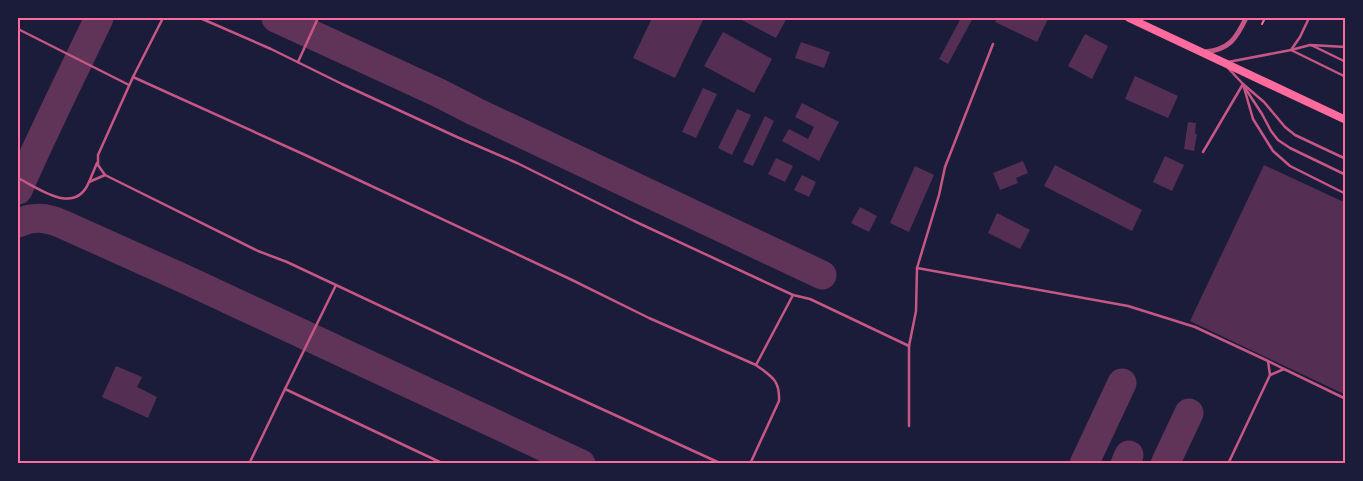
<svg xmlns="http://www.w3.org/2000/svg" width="1363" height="481" viewBox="0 0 1363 481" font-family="Rubik,sans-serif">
<rect width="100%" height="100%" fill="#1b1b3a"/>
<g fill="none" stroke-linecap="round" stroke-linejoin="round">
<!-- taxiway -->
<g stroke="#603358" stroke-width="29">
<polyline points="276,18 439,93 476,112 822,275"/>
<path d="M18 190C43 132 72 75 99 18"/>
<path d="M18 223C33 216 46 217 62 224L189 281 581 464"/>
<polyline points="1084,464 1122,383"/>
<polyline points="1125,464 1129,455"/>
<polyline points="1165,464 1189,413"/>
</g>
</g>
<!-- building -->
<g fill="#542f53">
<polygon points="652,18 704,18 675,78 633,58"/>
<polygon points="738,18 787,18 776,38"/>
<polygon points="961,18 973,18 948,64 939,59"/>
<polygon points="997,18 1044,18 1048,19 1037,42 995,22"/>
<polygon points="723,32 772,59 754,93 704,66"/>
<polygon points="1085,34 1108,46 1092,79 1068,66"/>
<polygon points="801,42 830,52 824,68 795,58"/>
<polygon points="1135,76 1178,96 1168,118 1125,99"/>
<polygon points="703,88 717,94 696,138 682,132"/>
<polygon points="802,103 839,122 819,161 782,141 789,129 808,139 814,127 795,117"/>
<polygon points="737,109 751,115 732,155 718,148"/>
<polygon points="765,116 774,121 753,166 743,162"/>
<polygon points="1188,122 1196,123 1195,134 1197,134 1194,151 1184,149"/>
<polygon points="1165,156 1184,165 1172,191 1153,182"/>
<polygon points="776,158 793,166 785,182 768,174"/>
<polygon points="1023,161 1028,173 1016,178 1018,183 1000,190 993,173"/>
<polygon points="1055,165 1142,210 1132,231 1044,186"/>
<polygon points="1264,165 1346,203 1346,395 1190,321"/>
<polygon points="915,166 934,175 909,232 890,223"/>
<polygon points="802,175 816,182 809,197 794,190"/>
<polygon points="860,207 877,216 869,232 851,223"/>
<polygon points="997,213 1030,230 1020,249 988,233"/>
<polygon points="116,366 142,377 137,387 157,397 148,418 102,397"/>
</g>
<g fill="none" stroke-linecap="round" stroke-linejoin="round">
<!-- path -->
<polyline stroke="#ff6b9d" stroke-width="2" points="1262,24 1265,18"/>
<!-- service -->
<g stroke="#c65784" stroke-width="2.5">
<polyline points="163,18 133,77 98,155 98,165 105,175 258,251 287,262 523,373 722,464"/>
<polyline points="200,18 271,49 342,84 457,137 517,163 634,221 793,295"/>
<polyline points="1309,18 1300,37 1291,50 1346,77"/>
<polyline points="18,29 129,85"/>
<polyline points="1311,45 1346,62"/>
<polyline points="298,62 318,18"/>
<polyline points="1228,62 1291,50 1310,45 1346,47"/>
<polyline points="1228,68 1243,84 1264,102 1285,127 1295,135 1346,159"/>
<polyline points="133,77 303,154 570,279 649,318 756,365"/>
<polyline points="1243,84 1253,119 1273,151 1290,166 1346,194"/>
<polyline points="1245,88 1262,114 1271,131 1278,140 1290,148 1346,175"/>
<polyline points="1203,152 1243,84"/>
<path d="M18 178C40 189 75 216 89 182L105 175"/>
<polyline points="89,182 97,163"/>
<polyline points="917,268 1128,306 1195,327 1268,361 1270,375 1228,464"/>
<polyline points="336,285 285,389 444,464"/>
<polyline points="909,346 916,311 917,268 939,195 945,167 993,44"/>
<polyline points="1268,361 1284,369"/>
<polyline points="1270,375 1284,369 1346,399"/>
<polyline points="249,464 285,389"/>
<path d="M750 464 779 401C780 380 772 377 756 365L793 295 810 299 909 346V426"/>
</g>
<!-- minor -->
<path stroke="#c65784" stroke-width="5" d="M1204 52C1229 50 1236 39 1246 18"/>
<!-- primary -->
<polyline stroke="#ff6b9d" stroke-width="8" points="1129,18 1346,120"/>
</g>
<!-- border -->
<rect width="1363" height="481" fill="none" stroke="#1b1b3a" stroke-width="38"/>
<rect x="19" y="19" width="1325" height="443" fill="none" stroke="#ff6b9d" stroke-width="2"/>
</svg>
